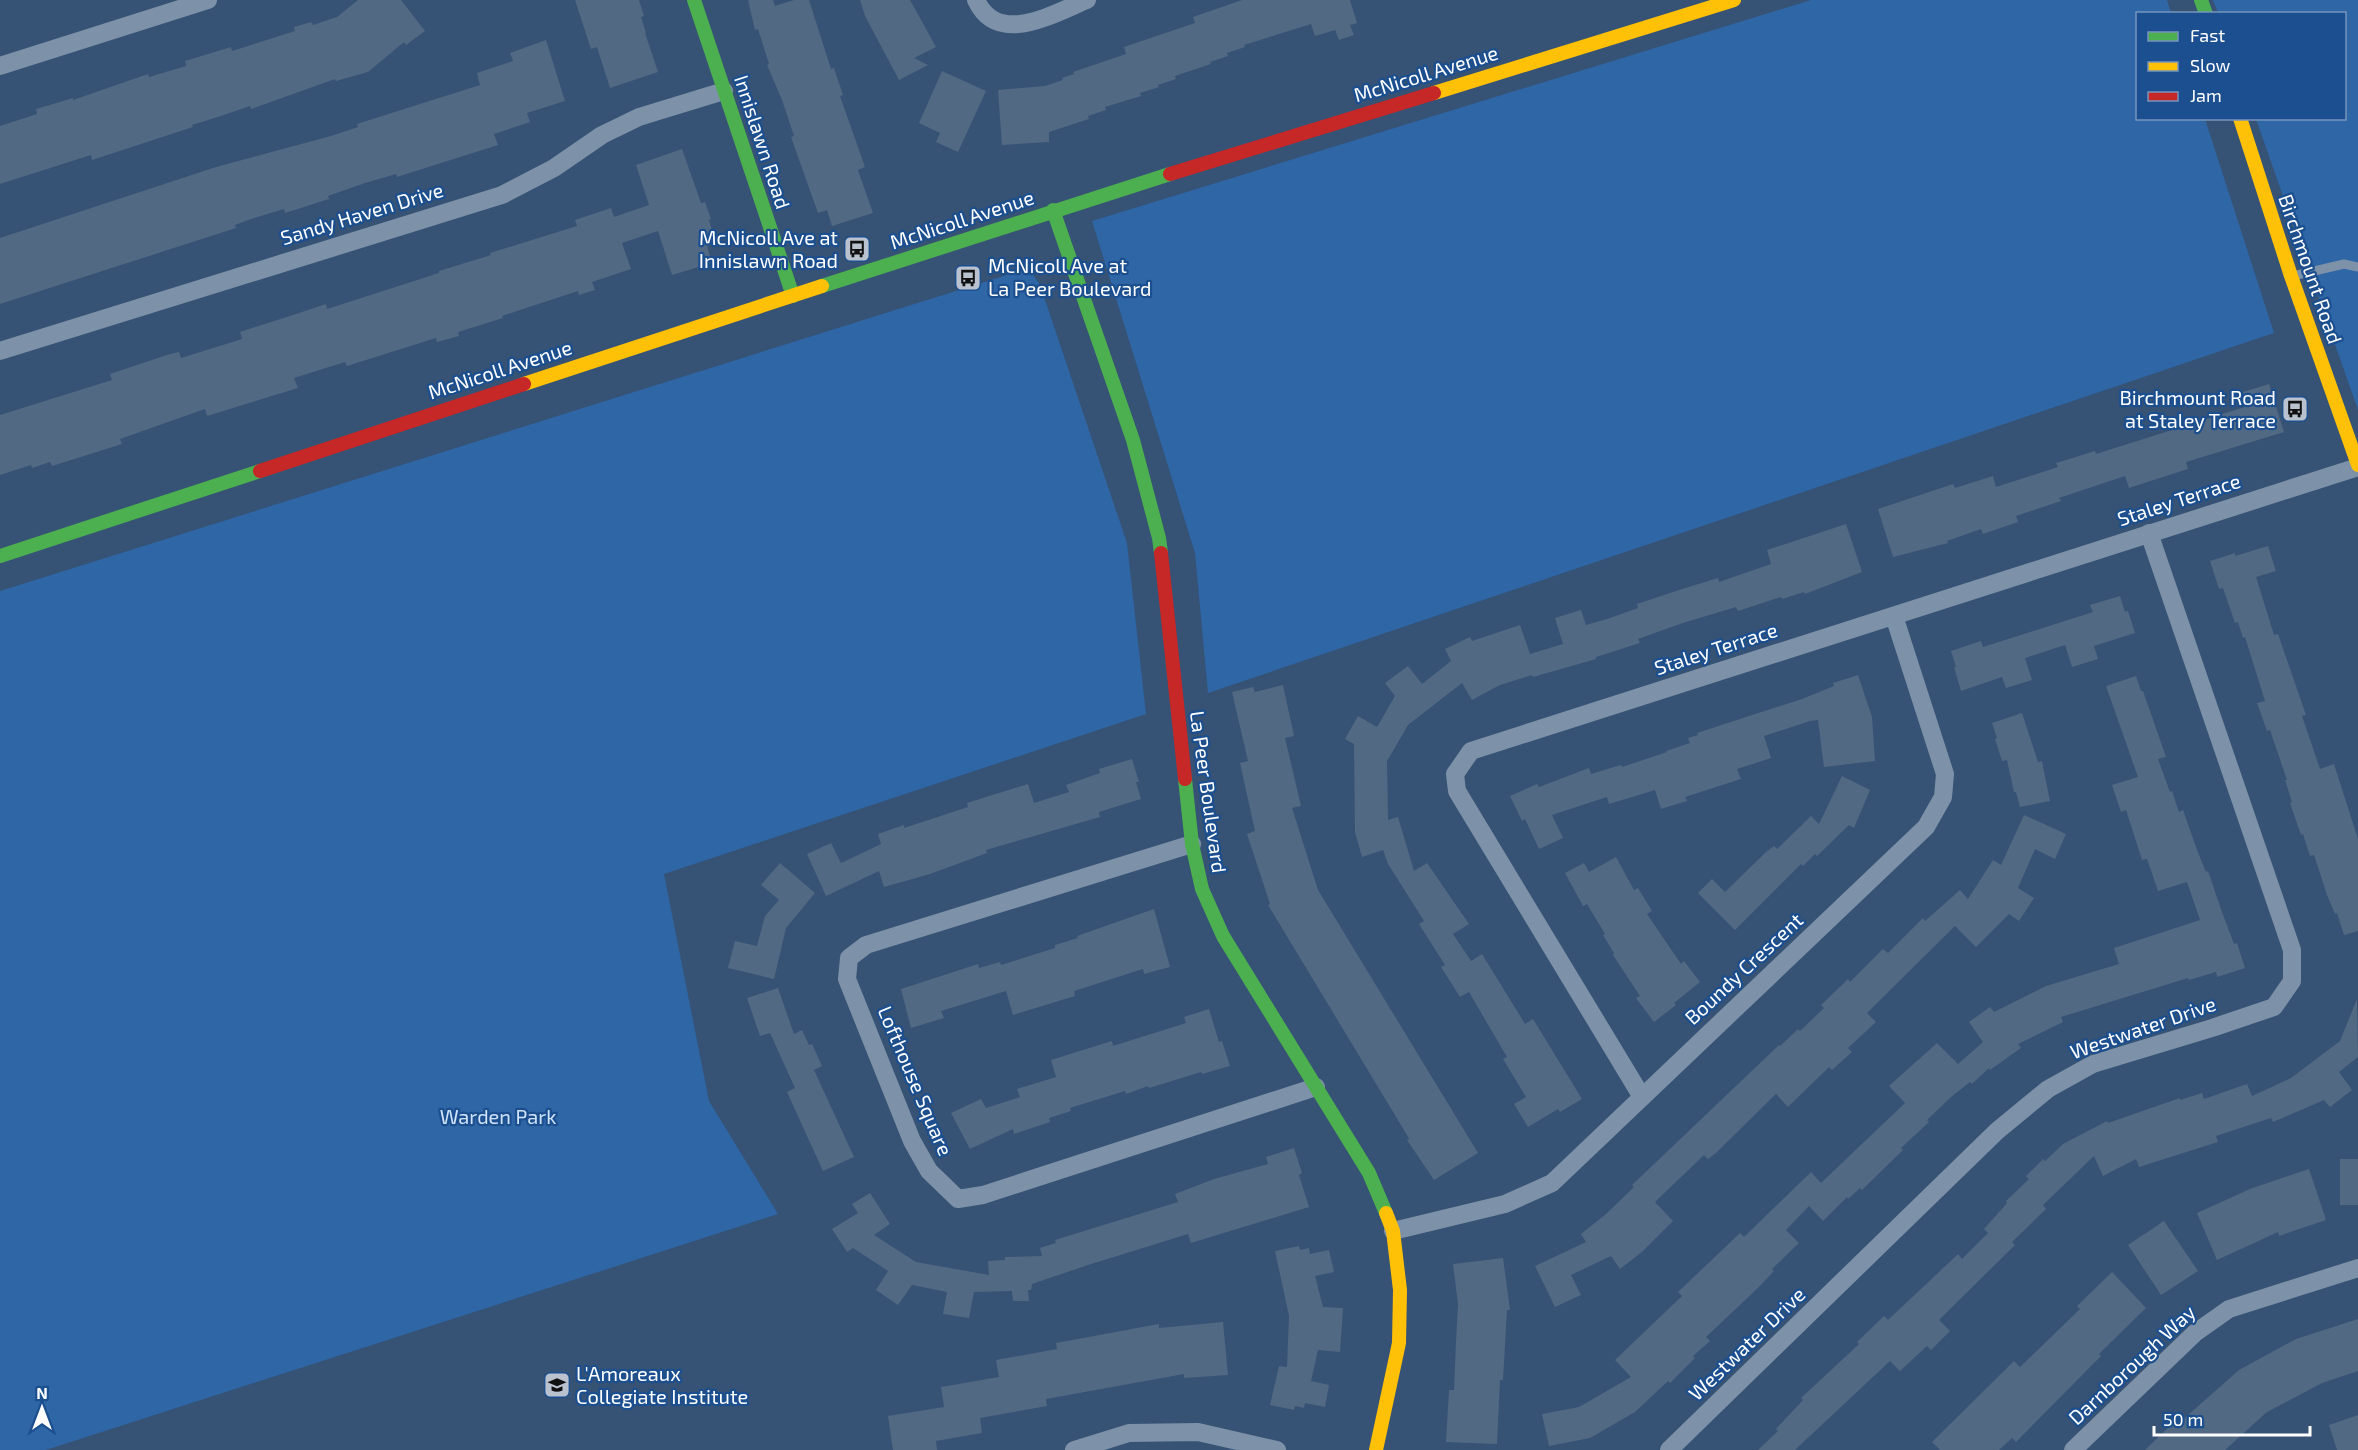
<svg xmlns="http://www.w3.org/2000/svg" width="2358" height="1450" viewBox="0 0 2358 1450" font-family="'Exo 2',sans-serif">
<rect width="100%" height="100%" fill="#365274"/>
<!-- green -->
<g fill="#2f66a5">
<polygon points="1811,0 2167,0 2171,13 2138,14 2138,118 2205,119 2274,333 1208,693 1195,553 1092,221"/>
<polygon points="2213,0 2358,0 2358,410 2256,119 2344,118 2344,14 2218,13"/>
<polygon points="1029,268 1040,285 1127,543 1146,714 664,874 709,1101 778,1214 46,1450 0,1450 0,591"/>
</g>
<!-- building -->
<g fill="#526984">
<polygon points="358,0 401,0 425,31 406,45 404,42 368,72 336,81 335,79 251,109 250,106 221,116 192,125 193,127 92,160 91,155 0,184 0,126 37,114 36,109 73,98 73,100 148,74 149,77 186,66 185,61 231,47 232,51 295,31 294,27 311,22 313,25 337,17"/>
<polygon points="575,0 639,0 644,16 641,17 646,33 645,33 658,72 610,88 597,47 591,49"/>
<polygon points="748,0 773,0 775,6 794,0 809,0 831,69 834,68 843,95 840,96 865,167 858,170 873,213 832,226 827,210 818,213 797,154 791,137 794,136 782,100 767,65 769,64 758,29 755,30"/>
<polygon points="860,0 910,0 936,47 914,58 928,65 899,80 865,16"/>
<polygon points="1242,0 1350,0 1357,23 1350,25 1354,35 1339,40 1335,30 1315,36 1311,24 1244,45 1245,47 1227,53 1228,56 1210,62 1211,64 1175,76 1176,79 1158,85 1159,87 1140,93 1141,96 1105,107 1106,110 1088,116 1089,119 1049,132 1049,142 1002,145 998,90 1045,86 1063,80 1062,78 1074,74 1073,72 1126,54 1124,47 1195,23 1193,17"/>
<polygon points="546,40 565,101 527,113 530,122 494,134 498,145 397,177 396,174 365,183 328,196 329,199 285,213 284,209 251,219 235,225 236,228 0,304 0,238 216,167 331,136 358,127 357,124 480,85 477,73 513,61 510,53"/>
<polygon points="942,71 986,91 958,152 936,142 940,133 919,123"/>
<polygon points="682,149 701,203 705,202 711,219 709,220 716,244 707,246 712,263 672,275 658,231 622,243 631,269 592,282 595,290 579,295 578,291 502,316 503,318 458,332 459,336 437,342 436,338 347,366 345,362 294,378 298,388 207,416 205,409 120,439 122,444 52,466 50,462 32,468 31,465 0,475 0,415 112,380 110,374 167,355 179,352 181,358 242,339 240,332 299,313 326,304 327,309 439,273 439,271 491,255 490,253 577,226 575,220 611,208 614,217 649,205 636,165"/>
<polygon points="2269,384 2284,432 2186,462 2188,469 2129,488 2125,476 2059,498 2061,501 2016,516 2018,522 1983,534 1981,529 1947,541 1948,543 1893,557 1878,509 1953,484 1955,488 1993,476 1996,487 2058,467 2056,463 2095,451 2096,454 2248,406 2243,392"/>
<polygon points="1846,524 1862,572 1805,594 1804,592 1782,599 1781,597 1738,611 1736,607 1683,623 1638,639 1640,643 1596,657 1596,659 1533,677 1532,675 1500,685 1472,700 1462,683 1408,725 1387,761 1388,820 1398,817 1414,871 1427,863 1469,924 1453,934 1471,961 1482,954 1525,1024 1533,1019 1582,1099 1560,1112 1558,1109 1528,1127 1514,1104 1526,1097 1503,1059 1507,1057 1469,992 1460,997 1441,967 1445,965 1419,924 1424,921 1388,864 1383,850 1362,857 1355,832 1354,744 1345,739 1358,716 1377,727 1395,696 1385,683 1408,666 1422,684 1451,661 1445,649 1470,637 1472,641 1520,625 1530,654 1563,644 1555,618 1581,610 1586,625 1607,619 1638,608 1637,604 1679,590 1718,578 1719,582 1771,564 1767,550"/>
<polygon points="2268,546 2276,571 2256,577 2274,635 2278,634 2306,715 2302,716 2320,769 2334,764 2358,839 2358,931 2344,935 2337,913 2335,914 2327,895 2314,855 2310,856 2303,834 2301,835 2290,803 2292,802 2285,780 2287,780 2270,730 2267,731 2257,703 2265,701 2245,637 2243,638 2238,622 2235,623 2223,588 2219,589 2210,561 2235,553 2235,556"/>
<polygon points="2120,596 2125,612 2128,611 2135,633 2094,646 2098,659 2072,667 2065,645 2025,658 2032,680 2006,688 2002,677 1961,691 1954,667 1956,667 1951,651 1981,641 1983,647 2093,612 2090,605"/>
<polygon points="1858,675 1872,717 1875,761 1824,767 1818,720 1810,721 1764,736 1771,758 1737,769 1741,779 1685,797 1687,801 1661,809 1655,790 1609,804 1607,797 1552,815 1563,838 1539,849 1525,819 1522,821 1510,796 1537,784 1539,787 1589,768 1591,774 1621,765 1622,767 1667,752 1666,751 1690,743 1688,738 1698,735 1697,733 1802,699 1834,686 1833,683"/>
<polygon points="2136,676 2141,691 2143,691 2166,757 2158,759 2170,792 2172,791 2179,812 2183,810 2197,850 2206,872 2208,871 2222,912 2234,944 2237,943 2245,968 2217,977 2216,972 2189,980 2188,978 2061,1017 2063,1022 2018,1044 2021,1048 1990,1070 1989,1068 1972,1084 1970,1082 1951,1097 1927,1120 1929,1122 1901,1148 1903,1150 1862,1190 1860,1188 1848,1199 1847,1197 1823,1221 1809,1206 1786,1230 1799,1243 1772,1269 1774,1271 1759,1287 1706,1337 1710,1341 1693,1356 1695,1358 1670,1383 1668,1381 1635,1412 1590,1438 1549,1446 1542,1414 1579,1407 1631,1377 1615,1360 1682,1296 1678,1292 1740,1233 1744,1237 1811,1172 1821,1183 1905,1103 1889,1086 1937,1043 1958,1064 1983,1042 1969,1022 1990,1007 1994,1012 2046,986 2119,964 2114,948 2200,920 2187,882 2158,891 2147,859 2142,860 2126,810 2121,812 2112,785 2138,777 2106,686"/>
<polygon points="1283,685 1294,736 1285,738 1301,806 1292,808 1318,890 1478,1153 1434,1180 1407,1140 1409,1139 1407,1135 1268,905 1270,904 1247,834 1255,831 1240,763 1248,761 1232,692 1253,687 1255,692"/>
<polygon points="2022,713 2038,762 2042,761 2050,801 2020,807 2016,792 2014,792 2007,760 2002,761 1995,739 1997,738 1992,723"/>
<polygon points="1132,759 1139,782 1136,782 1141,799 1099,812 1100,817 986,850 987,853 930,874 884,887 879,871 826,896 807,854 831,843 841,863 881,844 878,834 904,825 904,828 968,807 967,803 1028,784 1034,803 1069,792 1066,785 1100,773 1099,769"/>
<polygon points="1842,776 1870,790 1854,828 1849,825 1817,856 1815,854 1803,866 1801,864 1735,930 1698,893 1712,879 1725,892 1766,852 1774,846 1777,849 1811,816 1819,824"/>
<polygon points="2024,815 2066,834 2055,859 2035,849 2018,888 2034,898 2019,921 2009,914 1976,947 1955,926 1867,1013 1876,1022 1848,1048 1852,1052 1832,1070 1829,1067 1788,1107 1776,1094 1716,1153 1708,1159 1704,1155 1655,1202 1673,1221 1642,1252 1620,1269 1611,1256 1571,1275 1581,1295 1555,1307 1535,1266 1586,1242 1581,1234 1606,1214 1634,1187 1632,1185 1779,1045 1780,1046 1798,1029 1800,1031 1824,1008 1821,1005 1848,979 1850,982 1883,949 1888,953 1923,918 1925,921 1960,890 1968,899 1993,860 2001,865"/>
<polygon points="1616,857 1634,890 1638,888 1652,911 1647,914 1681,964 1684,961 1700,982 1674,1003 1676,1005 1654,1022 1636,998 1640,996 1613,955 1614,953 1603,935 1605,934 1587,904 1583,906 1565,873 1584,863 1589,872"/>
<polygon points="780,863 815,893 786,928 774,979 728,968 735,941 757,946 765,916 779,900 761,885"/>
<polygon points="1154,909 1170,967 1144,974 1143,969 1074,991 1075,996 1013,1015 1006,991 941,1011 944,1018 911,1028 901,989 978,964 979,968 1000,962 1001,965 1055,948 1055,945 1078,938 1077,936"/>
<polygon points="778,988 794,1034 802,1030 809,1045 812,1044 822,1066 814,1070 854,1157 823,1171 787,1092 795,1088 770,1033 760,1036 747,998"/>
<polygon points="2357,999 2358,1057 2339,1072 2352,1090 2330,1107 2324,1100 2273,1122 2271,1118 2216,1136 2218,1142 2139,1167 2136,1159 2103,1176 2094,1156 2043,1205 2046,1209 2012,1242 2015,1245 1939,1320 1950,1331 1931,1350 1927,1346 1900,1371 1890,1361 1795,1450 1758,1450 1778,1431 1776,1429 1803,1400 1801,1398 1859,1344 1857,1342 1884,1316 1888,1320 1958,1254 1962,1259 1988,1233 1984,1229 2007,1203 2006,1201 2029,1179 2026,1176 2043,1159 2045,1161 2063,1144 2107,1121 2108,1123 2180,1098 2180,1100 2202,1093 2204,1099 2247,1084 2252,1096 2291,1078 2340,1041"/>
<polygon points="1209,1009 1219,1042 1222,1041 1230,1066 1202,1074 1201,1072 1149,1088 1148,1086 1126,1094 1125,1091 1070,1108 1071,1111 1049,1118 1050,1122 1014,1134 1013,1129 970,1149 951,1113 981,1099 986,1108 1020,1097 1017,1089 1056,1077 1051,1060 1112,1041 1113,1046 1186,1023 1184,1017"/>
<polygon points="1294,1148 1302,1173 1299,1175 1309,1207 1191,1243 1188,1234 1088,1265 1032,1284 1031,1290 1028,1290 1029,1301 1013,1301 1012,1291 974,1292 969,1318 943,1314 947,1292 912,1285 898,1305 876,1290 888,1271 853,1248 847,1252 832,1229 858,1213 852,1204 870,1193 890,1224 874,1235 916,1262 989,1275 988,1261 1005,1260 1005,1257 1042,1256 1040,1248 1056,1243 1055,1240 1178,1202 1175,1194 1214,1179 1268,1164 1266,1157"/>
<rect x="2340" y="1159" width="18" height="46"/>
<polygon points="2309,1169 2326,1220 2279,1236 2278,1232 2217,1260 2197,1213 2250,1189"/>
<polygon points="2164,1221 2198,1271 2161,1295 2128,1245"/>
<polygon points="1299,1246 1300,1250 1309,1248 1310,1254 1329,1250 1334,1272 1315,1276 1323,1307 1343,1308 1340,1352 1318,1350 1311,1381 1329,1385 1325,1407 1305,1403 1304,1408 1295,1406 1294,1410 1270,1405 1279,1366 1287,1367 1289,1316 1275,1251"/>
<polygon points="1503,1258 1510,1310 1507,1310 1503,1380 1500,1380 1497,1444 1446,1442 1449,1390 1454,1390 1456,1342 1458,1304 1453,1264"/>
<polygon points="2112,1272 2146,1308 2099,1354 2101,1356 2016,1442 2012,1438 1999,1450 1940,1450 1932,1442 2014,1361 2020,1367 2080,1309 2077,1306"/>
<polygon points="2358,1319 2358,1371 2322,1383 2267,1412 2225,1450 2145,1450 2176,1420 2179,1423 2239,1370 2296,1339"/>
<polygon points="1223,1322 1228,1375 1184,1378 1184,1374 1046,1399 1047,1406 980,1418 982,1433 936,1441 937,1450 893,1450 888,1416 944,1407 941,1387 999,1377 996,1360 1057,1349 1056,1343 1159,1324 1159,1328"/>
<polygon points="2358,1415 2358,1450 2337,1450 2329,1425"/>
</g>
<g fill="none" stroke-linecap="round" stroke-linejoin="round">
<!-- lane -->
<polyline stroke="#7d92a8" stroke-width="9" points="2293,276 2344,264 2358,267"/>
<!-- street -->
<g stroke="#7d92a8" stroke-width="18">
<path d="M976 0C998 47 1052 14 1087 0"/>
<polyline points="0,66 208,0"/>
<polyline points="0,351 502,195 554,168 602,135 639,117 724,91"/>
<polyline points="1192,844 866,945 849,958 847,979 912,1141 929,1171 958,1199 983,1195 1316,1087"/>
<polyline points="1642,1097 1457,791 1455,774 1471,751 2358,467"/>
<polyline points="1393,1231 1505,1204 1552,1183 1926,827 1943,797 1945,774 1894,616"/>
<polyline points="1074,1450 1129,1433 1198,1432 1277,1450"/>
<polyline points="1669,1450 1997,1131 2048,1089 2093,1064 2212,1028 2274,1007 2292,981 2292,950 2149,533"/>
<polyline points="2073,1450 2195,1333 2229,1309 2358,1268"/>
</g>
<!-- fast -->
<g stroke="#4caf50" stroke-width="14">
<polyline points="694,0 793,296"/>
<polyline points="2201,0 2206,14"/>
<polyline points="1053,210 1133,440 1159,538 1161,553"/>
<polyline points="822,286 1170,174"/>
<polyline points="0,556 260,471"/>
<polyline points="1185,779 1192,844 1202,889 1223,936 1369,1173 1386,1213"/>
</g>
<!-- slow -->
<g stroke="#ffc107" stroke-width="14">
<polyline points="1434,93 1734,0"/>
<polyline points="2240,118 2291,276 2358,465"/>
<polyline points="524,384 822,286"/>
<polyline points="1376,1450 1399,1343 1400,1290 1393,1231 1386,1213"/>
</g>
<!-- jam -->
<g stroke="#c62828" stroke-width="14">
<polyline points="1170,174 1434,93"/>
<polyline points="260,471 524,384"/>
<polyline points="1161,553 1185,779"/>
</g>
</g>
<!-- icons -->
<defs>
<symbol id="bus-square" viewBox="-11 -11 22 22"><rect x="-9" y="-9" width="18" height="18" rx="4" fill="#b9c2ce" stroke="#1b4f8f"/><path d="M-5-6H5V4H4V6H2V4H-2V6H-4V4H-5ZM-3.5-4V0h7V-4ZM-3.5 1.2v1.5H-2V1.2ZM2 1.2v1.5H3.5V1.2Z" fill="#111"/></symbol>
<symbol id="school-square" viewBox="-11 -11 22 22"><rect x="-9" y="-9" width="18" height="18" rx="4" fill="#b9c2ce" stroke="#1b4f8f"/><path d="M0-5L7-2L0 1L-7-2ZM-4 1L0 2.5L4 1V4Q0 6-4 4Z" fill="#111"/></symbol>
</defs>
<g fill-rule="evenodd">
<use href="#bus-square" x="842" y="234" width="30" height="30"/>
<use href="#bus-square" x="953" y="263" width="30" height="30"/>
<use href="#bus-square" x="2280" y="394" width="30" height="30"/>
<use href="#school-square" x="542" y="1370" width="30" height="30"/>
</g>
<g text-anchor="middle" stroke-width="4.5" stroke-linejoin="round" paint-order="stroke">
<!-- street labels -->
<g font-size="20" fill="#fff" stroke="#1b4f8f">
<text transform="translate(1426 74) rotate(-17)" y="7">McNicoll Avenue</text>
<text transform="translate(762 142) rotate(72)" y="7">Innislawn Road</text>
<text transform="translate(362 214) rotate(-17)" y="7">Sandy Haven Drive</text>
<text transform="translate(962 220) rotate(-18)" y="7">McNicoll Avenue</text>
<text transform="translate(2310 269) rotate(71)" y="7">Birchmount Road</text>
<text transform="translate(500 370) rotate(-18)" y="7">McNicoll Avenue</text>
<text transform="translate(2179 500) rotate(-18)" y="7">Staley Terrace</text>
<text transform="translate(1716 649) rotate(-18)" y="7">Staley Terrace</text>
<text transform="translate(1208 792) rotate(82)" y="7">La Peer Boulevard</text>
<text transform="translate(1744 969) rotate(-43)" y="7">Boundy Crescent</text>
<text transform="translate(2143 1028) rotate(-19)" y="7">Westwater Drive</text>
<text transform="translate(915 1081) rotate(67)" y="7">Lofthouse Square</text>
<text transform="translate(1747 1344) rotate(-44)" y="7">Westwater Drive</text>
<text transform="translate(2132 1365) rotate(-43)" y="7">Darnborough Way</text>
</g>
<!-- poi labels -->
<g font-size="20" fill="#fff" stroke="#1b4f8f" text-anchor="end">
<text x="838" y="245">McNicoll Ave at<tspan x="838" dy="23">Innislawn Road</tspan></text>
<text x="988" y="273" text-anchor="start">McNicoll Ave at<tspan x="988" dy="23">La Peer Boulevard</tspan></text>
<text x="2276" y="405">Birchmount Road<tspan x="2276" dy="23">at Staley Terrace</tspan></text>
<text x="576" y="1381" text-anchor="start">L'Amoreaux<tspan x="576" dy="23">Collegiate Institute</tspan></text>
</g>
<!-- park labels -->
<g font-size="20" fill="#cfe3fa" stroke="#1b4f8f">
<text x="498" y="1124">Warden Park</text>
</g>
</g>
<!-- legend -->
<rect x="2136" y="12" width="210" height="108" fill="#1b4f8f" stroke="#7695bc" stroke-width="1.5"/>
<rect x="2148" y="32" width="30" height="9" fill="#4caf50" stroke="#7695bc" stroke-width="1.5"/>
<text x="2190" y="42" font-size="18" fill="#ffffff">Fast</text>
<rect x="2148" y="62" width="30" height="9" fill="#ffc107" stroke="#7695bc" stroke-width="1.5"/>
<text x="2190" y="72" font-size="18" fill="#ffffff">Slow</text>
<rect x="2148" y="92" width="30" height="9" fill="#c62828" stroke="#7695bc" stroke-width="1.5"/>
<text x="2190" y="102" font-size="18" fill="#ffffff">Jam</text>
<!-- north arrow -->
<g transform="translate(42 1408)" stroke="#1b4f8f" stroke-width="4.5" paint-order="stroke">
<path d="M0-4.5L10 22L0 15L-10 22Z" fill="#ffffff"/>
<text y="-9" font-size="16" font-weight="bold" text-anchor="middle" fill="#ffffff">N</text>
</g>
<!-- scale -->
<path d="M2154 1426v9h156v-9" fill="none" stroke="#ffffff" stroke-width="3"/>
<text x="2163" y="1426" font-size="18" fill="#ffffff" stroke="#1b4f8f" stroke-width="4.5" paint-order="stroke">50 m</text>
</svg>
